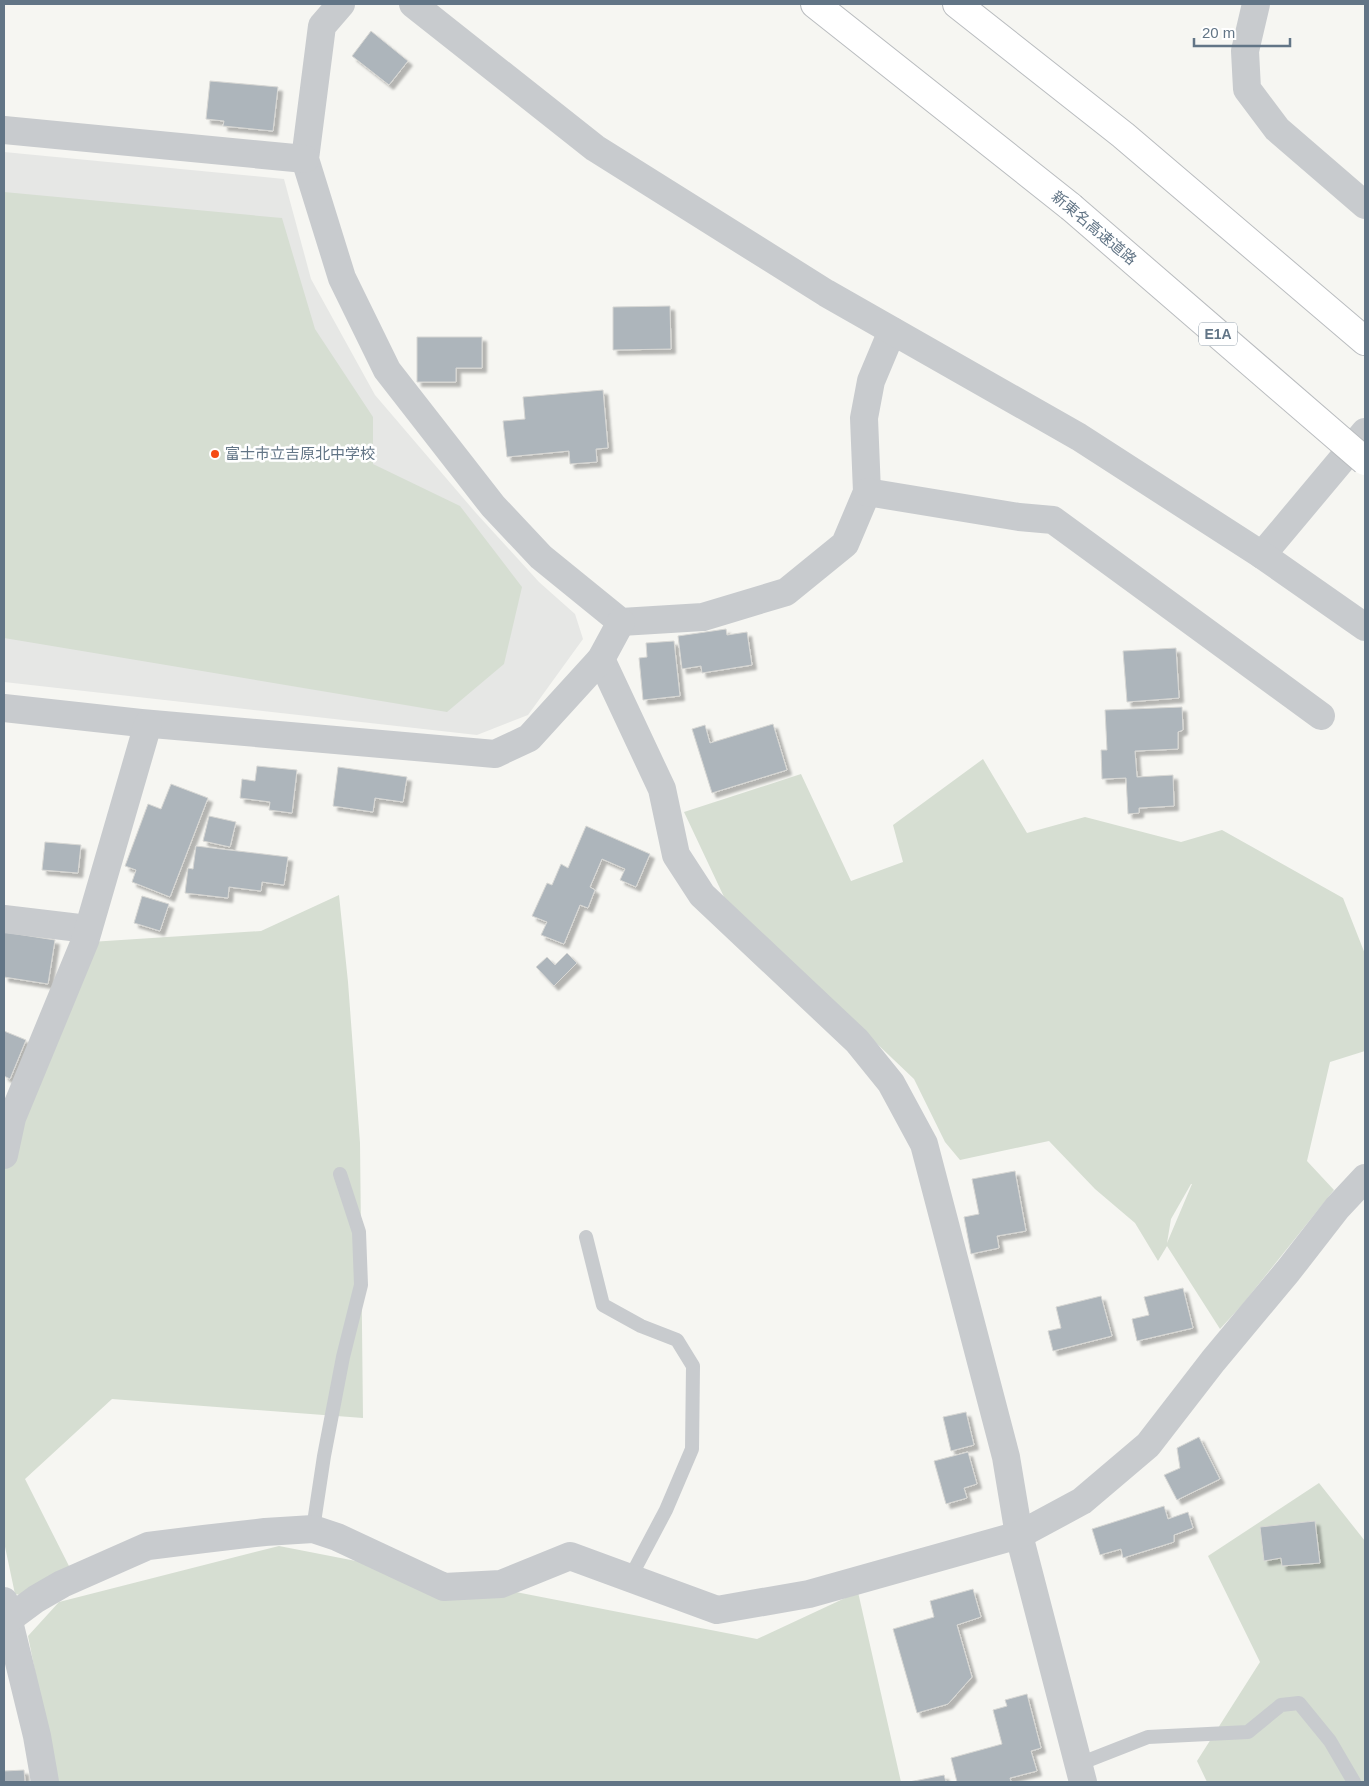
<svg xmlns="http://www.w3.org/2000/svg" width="1369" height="1786" viewBox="0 0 1369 1786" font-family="Helvetica,'Noto Sans JP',sans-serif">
<defs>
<filter id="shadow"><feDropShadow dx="4.5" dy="4.5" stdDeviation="1" flood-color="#0004"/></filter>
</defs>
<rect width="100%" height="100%" fill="#f6f6f2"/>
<!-- built -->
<polygon fill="#e6e7e5" points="4,152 284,179 311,279 375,395 476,513 539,582 575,614 583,639 528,715 477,735 4,682"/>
<!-- green -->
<g fill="#d6ded2" fill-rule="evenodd">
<polygon points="4,192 282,218 315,329 373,417 373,464 460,506 522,587 504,664 447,712 4,638"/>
<path d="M983 759 1027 833 1085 817 1181 842 1222 830 1343 898 1365 954V1051L1330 1062 1307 1161 1334 1190 1242 1305 1220 1329 1167 1246 1158 1261 1135 1223 1095 1189 1049 1141 960 1160 945 1142 914 1079 725 899 684 812 801 774 851 881 903 862 893 825ZM1191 1184H1192L1167 1243 1171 1219Z"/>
<polygon points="339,895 348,982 360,1143 363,1418 112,1399 25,1479 70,1568 21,1595 15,1594 4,1542 4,1110 75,943 261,931"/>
<polygon points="1319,1483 1365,1541 1365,1782 1207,1782 1197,1761 1260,1662 1208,1556"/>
<polygon points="279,1546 757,1639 858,1592 901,1782 57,1782 28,1636 59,1602"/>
</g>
<!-- building -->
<g fill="#adb5bb" stroke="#d7d7d4" filter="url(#shadow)">
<polygon points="371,31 408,61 389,85 352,56"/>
<polygon points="210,81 278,87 273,131 223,126 224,121 206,119"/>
<polygon points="670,306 671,349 613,350 613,307"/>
<polygon points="417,337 482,337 482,368 456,368 456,382 417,382"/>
<polygon points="603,390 608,448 596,449 597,462 570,464 569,451 507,457 503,421 525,419 523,397"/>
<polygon points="726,629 727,635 747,632 752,665 702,673 701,666 682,669 678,636"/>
<polygon points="674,641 680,696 643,700 639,658 647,657 646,643"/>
<polygon points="1176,648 1179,698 1127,702 1123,651"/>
<polygon points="1182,707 1183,730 1178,732 1178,749 1135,751 1137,777 1173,775 1174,806 1139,808 1139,813 1128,814 1126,778 1102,779 1101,750 1107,750 1105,710"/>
<polygon points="773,724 787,770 712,793 692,729 705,725 710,743"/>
<polygon points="257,766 297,770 292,813 269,810 270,802 240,798 242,779 255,781"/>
<polygon points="338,767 407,777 403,802 375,798 373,812 333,806"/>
<polygon points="171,784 208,798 170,897 132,882 136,870 125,866 148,804 161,809"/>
<polygon points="209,816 236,822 230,847 203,841"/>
<polygon points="586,826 650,854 636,887 620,880 625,869 602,859 590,887 595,890 588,908 580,905 564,944 541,935 547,922 532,916 547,883 552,885 561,864 568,868"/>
<polygon points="45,842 81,845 78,873 42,870"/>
<polygon points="196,846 288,857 284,885 262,882 261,891 229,887 228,898 185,893 188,868 193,869"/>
<polygon points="142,896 169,904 160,931 134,923"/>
<polygon points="4,932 55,940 48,984 4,977"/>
<polygon points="567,953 577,963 554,986 536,967 547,957 555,965"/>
<polygon points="4,1031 26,1040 10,1079 4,1076"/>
<polygon points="1015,1171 1026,1231 997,1236 999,1248 971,1254 964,1217 979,1214 972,1179"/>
<polygon points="1183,1288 1193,1328 1137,1341 1132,1319 1149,1315 1144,1297"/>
<polygon points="1101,1296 1112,1336 1053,1351 1048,1331 1061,1328 1056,1307"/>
<polygon points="966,1412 974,1445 951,1451 943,1417"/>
<polygon points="1199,1437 1220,1479 1177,1500 1164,1475 1180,1468 1177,1448"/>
<polygon points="968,1452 977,1484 964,1488 967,1498 946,1504 934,1461"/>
<polygon points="1164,1506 1168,1519 1188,1512 1193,1528 1174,1535 1174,1542 1123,1558 1121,1549 1100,1555 1092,1529"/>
<polygon points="1315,1521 1320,1563 1282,1566 1281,1558 1264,1561 1260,1527"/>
<polygon points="973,1589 981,1617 957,1625 972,1677 948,1704 917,1713 893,1629 934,1617 930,1601"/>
<polygon points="1027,1694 1041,1748 1031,1751 1037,1771 1010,1778 1011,1782 957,1782 951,1758 1002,1744 993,1710 1007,1706 1005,1700"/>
<polygon points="24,1770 25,1782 4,1782 4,1771"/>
<polygon points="944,1775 946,1782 909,1782"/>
</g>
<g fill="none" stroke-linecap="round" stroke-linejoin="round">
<defs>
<g id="motorway">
<polyline points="815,4 1071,207"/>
<polyline points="957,4 1123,135 1365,341"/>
</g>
</defs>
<!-- motorway casing -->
<use href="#motorway" stroke="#b9bcbf" stroke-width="30"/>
<!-- service -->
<g stroke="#c8cbce" stroke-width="14">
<polyline points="586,1237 603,1305 641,1326 677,1340 693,1366 692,1449 666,1510 630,1578"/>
<polyline points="313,1529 324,1456 343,1357 361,1285 359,1232 340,1174"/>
<polyline points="1079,1764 1148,1737 1248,1732 1281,1705 1299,1703 1330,1741 1354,1782"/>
</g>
<!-- minor -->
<g stroke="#c8cbce" stroke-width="28">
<polyline points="341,4 322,26 305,159 342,278 387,370 493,506 541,557 621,622 703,617 786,592 845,544 867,492 864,418 871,381 892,331"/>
<polyline points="1256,4 1245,51 1247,89 1277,129 1365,205"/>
<polyline points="4,130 305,159"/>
<polyline points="867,492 1019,517 1053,520 1321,716"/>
<polyline points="1262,555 1365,432"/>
<polyline points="601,659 662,789 676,855 702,895 857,1041 891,1083 924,1144 1006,1457 1019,1535 1083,1782"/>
<polyline points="4,708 141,723 495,754 529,738 601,659 621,622"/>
<polyline points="4,919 88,929"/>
<polyline points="4,1155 12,1118 85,941 148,724"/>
<polyline points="4,1601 37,1736 45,1782"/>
<polyline points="4,1619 9,1619 36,1599 62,1584 148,1546 204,1539 265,1532 313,1529 337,1537 444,1587 501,1584 570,1556 717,1610 809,1594 1019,1535 1082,1501 1148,1445 1213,1361 1288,1271 1337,1208 1365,1178"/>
</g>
<!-- tertiary -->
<polyline stroke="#c8cbce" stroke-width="28" points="413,4 595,148 826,293 1079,437 1262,555 1365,627"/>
<!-- motorway -->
<use href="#motorway" stroke="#fff" stroke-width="28"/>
<defs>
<polyline id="motorway-bridge" points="1071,207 1365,461"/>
</defs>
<!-- motorway-bridge casing -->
<use href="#motorway-bridge" stroke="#b9bcbf" stroke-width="30" stroke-linecap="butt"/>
<!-- motorway-bridge -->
<use href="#motorway-bridge" stroke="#fff" stroke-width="28"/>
</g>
<!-- markers -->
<circle fill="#f54a13" stroke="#fff" stroke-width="2" cx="215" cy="454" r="5"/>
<g text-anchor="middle" stroke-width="5" stroke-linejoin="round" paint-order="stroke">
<!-- shield labels -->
<rect fill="#fff" stroke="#919eaa" stroke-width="1" x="1199" y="322.5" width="38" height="23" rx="4"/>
<g font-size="14" font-weight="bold" fill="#627586">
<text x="1218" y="339">E1A</text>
</g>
<!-- street labels -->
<g font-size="15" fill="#627586" stroke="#fff">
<text transform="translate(1094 228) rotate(40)" y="5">新東名高速道路</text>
</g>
<!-- poi labels -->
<g font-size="15" fill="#627586" stroke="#fff" text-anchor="start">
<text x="225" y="459">富士市立吉原北中学校</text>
</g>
</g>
<!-- border -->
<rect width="1369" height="1786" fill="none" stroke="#627586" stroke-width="10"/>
<!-- scale -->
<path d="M1194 38v8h96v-8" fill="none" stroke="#627586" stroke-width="2.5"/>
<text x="1202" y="38" font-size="15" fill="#627586" stroke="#ffffff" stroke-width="4" paint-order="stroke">20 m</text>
</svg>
